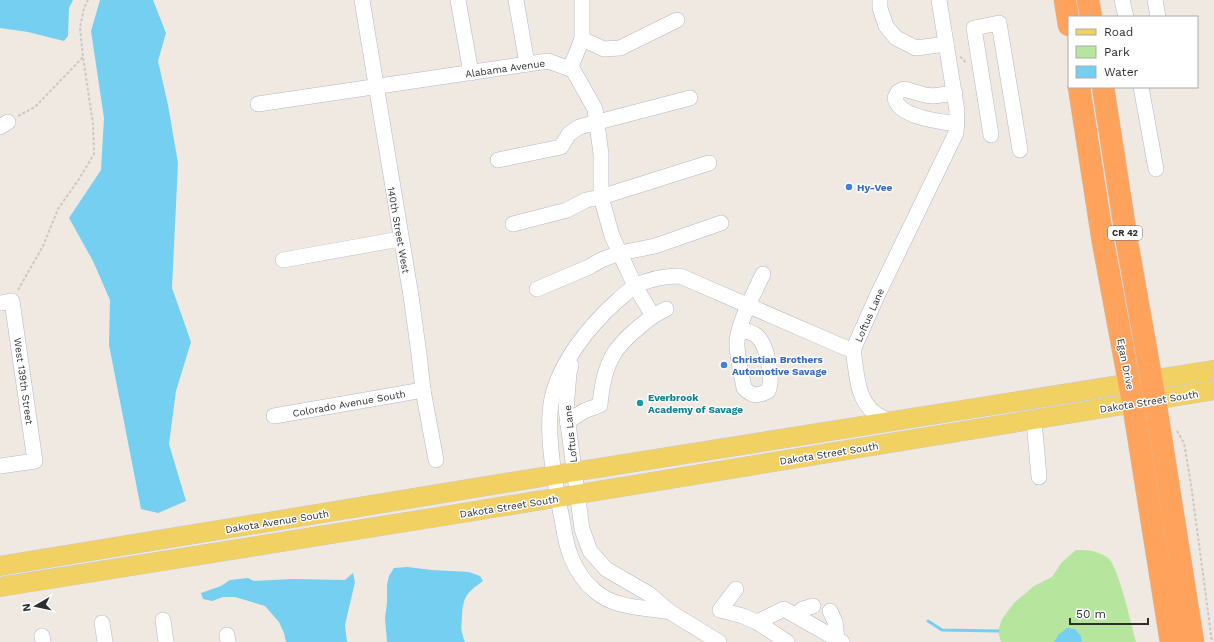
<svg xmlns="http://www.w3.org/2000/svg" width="1214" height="642" viewBox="0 0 1214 642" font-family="'Work Sans',sans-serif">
<rect width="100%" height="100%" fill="#efe9e1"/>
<!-- green -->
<path fill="#b6e59e" d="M1076 550C1089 550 1096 550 1108 558 1118 565 1132 627 1136 642H1082L1081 636 1058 635 1054 642H1001L998 631 1002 619 1014 603 1034 586 1052 577 1062 562Z"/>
<!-- water -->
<g fill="#75cff0">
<polygon points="0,0 73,0 69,8 68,36 64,41 28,32 0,28"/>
<polygon points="100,0 153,0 166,33 158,61 168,105 178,163 172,288 191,342 176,391 169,444 186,501 158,513 141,509 109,345 110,300 93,261 69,218 101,170 104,118 91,31"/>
<path d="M407 567 432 570 469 572 480 576 483 581C466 593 463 597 462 617 461 630 461 630 465 642H387L385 618 387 603V585L389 576 394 568Z"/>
<polygon points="353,573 355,582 345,625 347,642 286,642 284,633 279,622 265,606 235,597 223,597 212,601 203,599 201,593 221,586 230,580 248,578 254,581 292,579 345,580"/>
<polygon points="1067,628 1075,629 1081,636 1082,642 1054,642 1058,635"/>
</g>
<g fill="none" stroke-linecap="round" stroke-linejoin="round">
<!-- stream -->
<polyline stroke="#75cff0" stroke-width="3" points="928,621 942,630 998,631"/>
<defs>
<g id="minor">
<polyline points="362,0 411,296 419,354 423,390 436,460"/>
<polyline points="458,0 471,73"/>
<polyline points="516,0 527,64"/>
<polyline points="880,0 880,8 886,26 896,38 916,48 946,44"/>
<polyline points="1122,0 1126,17"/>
<polyline points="1155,0 1158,17"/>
<polyline points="582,39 604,49 620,48 677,20"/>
<polyline points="570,69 582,39 582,0"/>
<polyline points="1141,87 1156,169"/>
<path d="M955 93 933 96 925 95 904 89 898 92 895 98C898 117 941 122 957 124"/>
<polyline points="258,104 548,61 573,70 595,109 601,154 601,197 612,236 635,286 653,316 666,309"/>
<polyline points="0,127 8,122"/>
<polyline points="991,135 974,28 999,23 1020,150"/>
<polyline points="498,160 561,147 569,134 579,127 690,98"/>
<polyline points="513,224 567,210 586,200 601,197 709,163"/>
<polyline points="283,260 400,239"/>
<polyline points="537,289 589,267 601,260 620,253 655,246 721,223"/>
<polyline points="0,303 12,301 35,461 0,466"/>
<path d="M740 329C745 331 753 332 757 336 767 345 774 379 768 391 758 396 753 397 744 388 742 376 736 352 737 341 739 321 754 293 763 274"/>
<path d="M853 350C857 372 856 400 876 414 880 417 886 419 890 421"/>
<polyline points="571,365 569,373 566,409 582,529 590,551 606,569 649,594 670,612 719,642"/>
<polyline points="274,416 423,390"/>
<polyline points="1034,420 1039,477"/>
<path d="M567 422 584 411 600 405C604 358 616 344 653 316"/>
<polyline points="736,589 720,610 743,616 757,622 787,642"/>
<polyline points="830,611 835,622 837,639"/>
<path d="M670 612C645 607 615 609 595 591 585 583 576 569 571 557 566 545 564 531 562 519 555 485 545 432 552 398 560 362 590 325 617 301 623 296 629 289 636 286 649 279 665 276 680 276L846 348 853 350 877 296 956 133 957 111 939 0"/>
<polyline points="795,615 803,609 813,606"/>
<polyline points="163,620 166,642"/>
<polyline points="757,622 784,609 842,642"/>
<polyline points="102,623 105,642"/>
<polyline points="227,635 228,642"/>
<polyline points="42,636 43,642"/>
</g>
<g id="major">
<polyline points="0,566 554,475 1214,370"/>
<polyline points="0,587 444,516 1214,390"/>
</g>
<g id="highway">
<polyline points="1065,0 1069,25"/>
<polyline points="1088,0 1091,17"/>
<polyline points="1079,87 1103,242 1133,403 1171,642"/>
<polyline points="1103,87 1127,242 1155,400 1193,642"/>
</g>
</defs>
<!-- minor casing -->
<use href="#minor" stroke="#b4b7c1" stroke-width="16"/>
<!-- major casing -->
<use href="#major" stroke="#c9c9c9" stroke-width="20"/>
<!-- highway casing -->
<use href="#highway" stroke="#c9c9c9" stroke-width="23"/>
<!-- path -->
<g stroke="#c9c9c9" stroke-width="2" stroke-dasharray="3 2" stroke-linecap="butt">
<polyline points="960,57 964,59 965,63"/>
<polyline points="18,116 35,107 83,57"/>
<polyline points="18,290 43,246 58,209 79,179 94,154 93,124 83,57 80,28 84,8 88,0"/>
<polyline points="1177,431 1184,443 1191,484 1212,642"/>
</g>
<!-- minor -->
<use href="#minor" stroke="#fff" stroke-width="15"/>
<!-- major -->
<use href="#major" stroke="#f2d163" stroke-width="19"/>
<!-- highway -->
<use href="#highway" stroke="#ffa35c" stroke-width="22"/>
</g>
<!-- markers -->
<g fill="#3f7fe0" stroke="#fff" stroke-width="1.5">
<circle cx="849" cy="187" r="4"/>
<circle cx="724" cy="365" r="4"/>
</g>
<circle fill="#0f9aa8" stroke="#fff" stroke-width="1.5" cx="640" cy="403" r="4"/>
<g text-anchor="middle" stroke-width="3" stroke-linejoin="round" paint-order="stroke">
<!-- shield labels -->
<rect fill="#fff" stroke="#6d6d6d" stroke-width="1" x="1108" y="226" width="34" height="14" rx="3"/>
<g font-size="9" font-weight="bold" fill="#2e2e2e">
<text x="1125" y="236">CR 42</text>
</g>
<!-- street labels -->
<g font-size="10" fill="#2e2e2e" stroke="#fff">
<text transform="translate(505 68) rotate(-8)" y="4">Alabama Avenue</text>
<text transform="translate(399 230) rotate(80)" y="4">140th Street West</text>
<text transform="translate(869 315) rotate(-66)" y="4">Loftus Lane</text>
<text transform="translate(1126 364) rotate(79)" y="4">Egan Drive</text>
<text transform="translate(24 381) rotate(82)" y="4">West 139th Street</text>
<text transform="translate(1149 401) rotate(-9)" y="4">Dakota Street South</text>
<text transform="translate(349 403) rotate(-10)" y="4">Colorado Avenue South</text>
<text transform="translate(570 434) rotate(-96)" y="4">Loftus Lane</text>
<text transform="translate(829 453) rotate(-9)" y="4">Dakota Street South</text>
<text transform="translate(509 506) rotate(-9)" y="4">Dakota Street South</text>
<text transform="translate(277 521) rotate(-9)" y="4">Dakota Avenue South</text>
</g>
<!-- shop labels -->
<g font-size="10" font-weight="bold" fill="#366cbe" stroke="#fff" text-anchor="start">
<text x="857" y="191">Hy-Vee</text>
<text x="732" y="363">Christian Brothers<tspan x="732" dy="12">Automotive Savage</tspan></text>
</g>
<!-- culture labels -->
<g font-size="10" font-weight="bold" fill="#0d838f" stroke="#fff" text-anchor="start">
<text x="648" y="401">Everbrook<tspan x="648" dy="12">Academy of Savage</tspan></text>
</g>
</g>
<!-- legend -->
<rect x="1068" y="16" width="130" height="72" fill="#ffffff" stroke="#ababab"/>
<rect x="1076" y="29" width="20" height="6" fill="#f2d163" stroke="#ababab"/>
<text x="1104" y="36" font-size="12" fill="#2e2e2e">Road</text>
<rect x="1076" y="46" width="20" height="12" fill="#b6e59e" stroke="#ababab"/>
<text x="1104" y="56" font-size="12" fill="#2e2e2e">Park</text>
<rect x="1076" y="66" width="20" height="12" fill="#75cff0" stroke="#ababab"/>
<text x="1104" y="76" font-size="12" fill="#2e2e2e">Water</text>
<!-- north arrow -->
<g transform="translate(36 606) rotate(261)" stroke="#ffffff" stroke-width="3" paint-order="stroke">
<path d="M0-3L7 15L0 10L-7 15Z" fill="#2e2e2e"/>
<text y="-6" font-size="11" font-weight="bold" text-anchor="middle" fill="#2e2e2e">N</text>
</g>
<!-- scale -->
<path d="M1070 618v6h78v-6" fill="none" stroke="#2e2e2e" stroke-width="2"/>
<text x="1076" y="618" font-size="12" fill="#2e2e2e" stroke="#ffffff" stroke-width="3" paint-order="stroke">50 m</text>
</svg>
